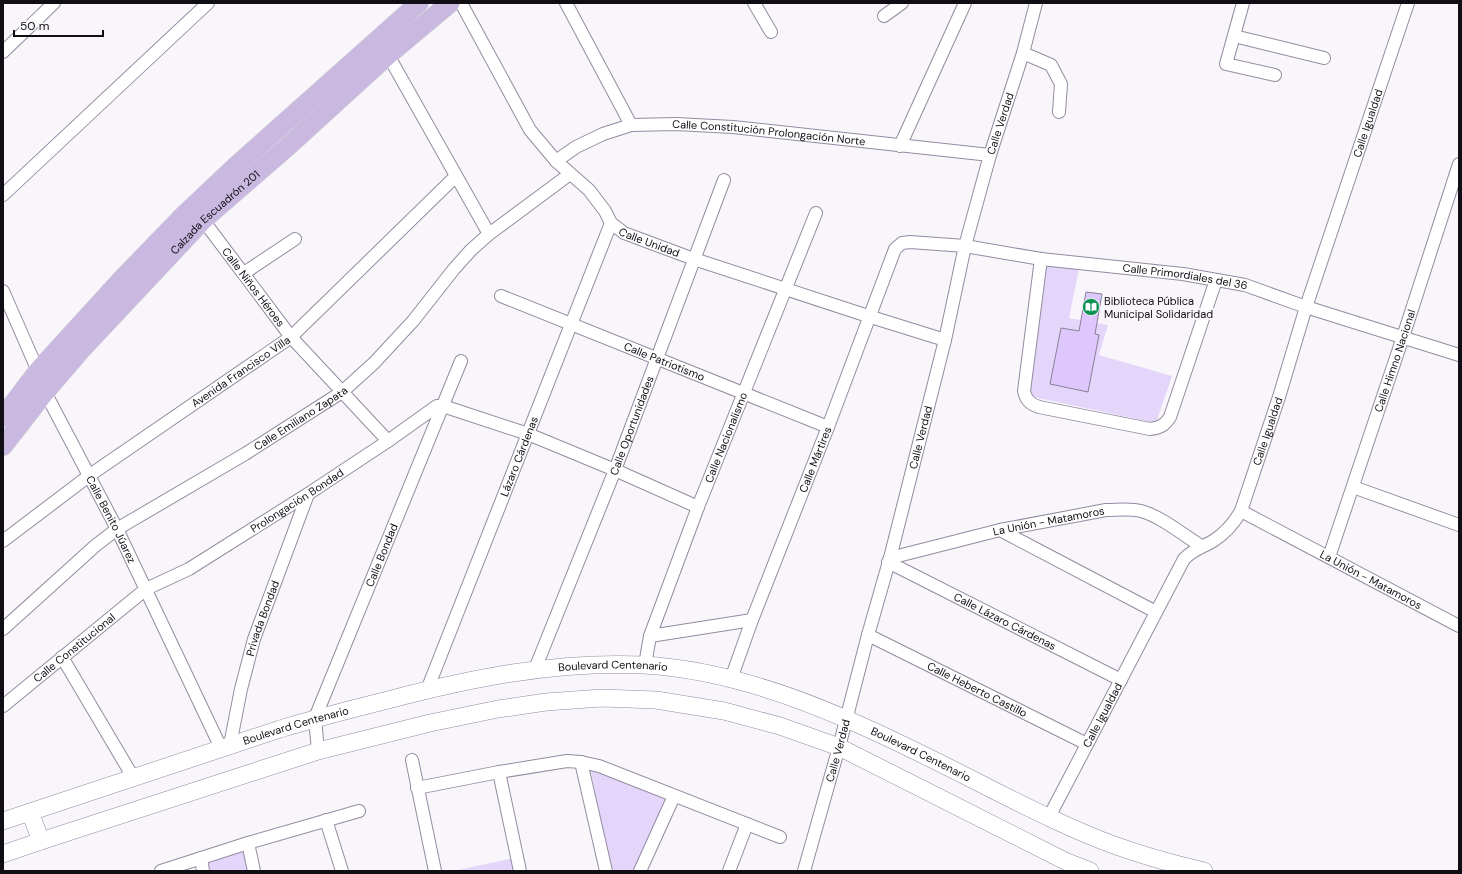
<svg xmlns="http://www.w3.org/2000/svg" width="1462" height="874" viewBox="0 0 1462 874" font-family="'DM Sans',sans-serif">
<rect width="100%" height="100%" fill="#f8f6fb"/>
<!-- green -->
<g fill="#e4d5fa">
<polygon points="1047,265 1079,269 1069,318 1108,325 1099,355 1172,376 1156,423 1029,396"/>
<polygon points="590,767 670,796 636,871 611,871"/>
<polygon points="246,847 251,871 210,871 208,860"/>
<polygon points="513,858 516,871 454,871"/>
</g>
<!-- building -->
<polygon fill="#dec7fd" stroke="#8a8197" points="1086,292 1102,294 1095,334 1099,335 1088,392 1050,384 1061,328 1079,331"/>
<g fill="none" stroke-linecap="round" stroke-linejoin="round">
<defs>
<g id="street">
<path id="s1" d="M461 3 530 130 556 161 589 190 605 211 611 223 624 233 694 259 871 317 945 340"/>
<polyline points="566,3 631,125"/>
<polyline points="754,3 771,32"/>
<polyline points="1243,3 1226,64 1275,75"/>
<polyline points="884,16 902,3"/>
<polyline points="1234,36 1324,58"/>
<polyline points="3,52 54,3"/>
<polyline points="1023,53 1051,65 1061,84 1059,112"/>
<polyline points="388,55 489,234"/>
<polyline points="900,146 965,3"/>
<path id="s2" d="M556 161 576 147 603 134 631 125 676 124 733 127 990 155"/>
<polyline points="3,195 208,3"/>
<path id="s3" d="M203 220 291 337 388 441"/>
<path d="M1041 259 1024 391C1026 400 1030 404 1039 407L1150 429C1160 428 1165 425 1170 417L1216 280"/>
<polyline points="244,273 295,239"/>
<path id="s4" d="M3 291 38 371 45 392 117 529 221 748"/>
<path id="s5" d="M501 296 828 427"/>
<polyline points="1353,487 1459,525"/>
<path id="s6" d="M1241 511 1459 626"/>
<polyline points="1000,530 1156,612"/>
<path id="s7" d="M3 541 90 475 291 337 456 176"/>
<path id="s8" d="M1329 557 1403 337 1459 164"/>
<path id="s9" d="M890 558 1000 530 1106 510C1117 510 1129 508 1141 511 1162 517 1182 534 1201 546"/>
<path id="s10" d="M888 562 1121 680"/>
<path id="s11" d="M3 629 95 546 117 529 245 454 342 392 374 363 413 321 454 269 471 250 489 234 570 174"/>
<path id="s12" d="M868 635 1087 744"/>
<polyline points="650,636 752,620"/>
<polyline points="62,657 133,777"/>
<path id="s13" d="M645 665 650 636 698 507 816 213"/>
<path id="s14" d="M535 669 615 470 724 180"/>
<path id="s15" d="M731 679 752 620 828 427 895 249 902 243 910 242 965 246 1041 259 1183 274 1245 285 1306 307 1459 355"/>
<path id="s16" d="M427 690 611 223"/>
<path id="s17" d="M3 706 146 589 189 569 308 494 388 441 437 406H443L528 434 615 470 698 507"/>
<path id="s18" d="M230 745 241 689 254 639 308 494"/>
<path id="s19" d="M318 751 315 718 461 361"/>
<polyline points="412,760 435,871"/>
<polyline points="581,762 606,871"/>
<polyline points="499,772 520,871"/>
<polyline points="417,788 499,772 567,761 581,762 599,766 780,837"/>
<path id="s20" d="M1049 817 1184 559C1195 548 1202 548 1213 541 1226 533 1234 523 1241 511L1279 397 1306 307 1408 3"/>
<polyline points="326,820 342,871"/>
<polyline points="248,843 254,871"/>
<polyline points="201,858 203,871"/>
<polyline points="161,871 248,843 359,811"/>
<polyline points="640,871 674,796"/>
<polyline points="729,871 747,824"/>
<path id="s21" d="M804 871 839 747 868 635 890 558 945 340 965 246 990 155 1023 53 1036 3"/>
</g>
<g id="secondary">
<polyline points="30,812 41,841"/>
<path id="s22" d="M3 821 280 729C316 718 352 709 388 700 472 678 556 661 644 665 713 669 782 691 846 719 896 740 946 766 995 791 1033 810 1071 829 1111 844 1141 855 1173 864 1204 871"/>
<polyline points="3,854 41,841 318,751 430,723 498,709 546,702 602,698 656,700 724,711 780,726 839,747 1067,862 1090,871"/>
</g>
<g id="primary">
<polyline points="3,417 38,371 122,279 183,216 236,166 419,3"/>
<path id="s23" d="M3 446 45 392 81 350 203 220 286 148 388 55 450 3"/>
</g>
</defs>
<!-- street casing -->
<use href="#street" stroke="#948ba1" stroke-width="14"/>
<!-- secondary casing -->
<use href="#secondary" stroke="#948ba1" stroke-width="18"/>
<!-- primary casing -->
<use href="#primary" stroke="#d4d3d5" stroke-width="20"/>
<!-- street -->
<use href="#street" stroke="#fff" stroke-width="12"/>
<!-- secondary -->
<use href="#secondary" stroke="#fff" stroke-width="17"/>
<!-- primary -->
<use href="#primary" stroke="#c9b8e0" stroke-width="19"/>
</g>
<!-- icons -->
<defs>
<symbol id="library-disc" viewBox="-11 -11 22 22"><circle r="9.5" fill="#099251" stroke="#f8f6fb"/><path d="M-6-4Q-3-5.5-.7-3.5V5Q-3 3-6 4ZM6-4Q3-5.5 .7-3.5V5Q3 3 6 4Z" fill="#fff"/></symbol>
</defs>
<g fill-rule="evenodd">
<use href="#library-disc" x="1081" y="297" width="20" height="20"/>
</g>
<g text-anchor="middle" stroke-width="4" stroke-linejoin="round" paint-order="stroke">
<!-- street labels -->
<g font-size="11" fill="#110d15" stroke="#f8f6fb">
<text dy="4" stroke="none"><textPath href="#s21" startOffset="773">Calle Verdad</textPath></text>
<text dy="4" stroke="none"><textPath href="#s20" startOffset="775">Calle Igualdad</textPath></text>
<text dy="4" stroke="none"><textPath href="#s2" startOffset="222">Calle Constitución Prolongación Norte</textPath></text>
<text dy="4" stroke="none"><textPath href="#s23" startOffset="316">Calzada Escuadrón 201</textPath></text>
<text dy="4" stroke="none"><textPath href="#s1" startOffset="312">Calle Unidad</textPath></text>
<text dy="4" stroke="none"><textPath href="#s15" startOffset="755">Calle Primordiales del 36</textPath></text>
<text dy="4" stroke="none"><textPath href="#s3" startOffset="84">Calle Niños Héroes</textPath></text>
<text dy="4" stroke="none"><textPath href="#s5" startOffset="176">Calle Patriotismo</textPath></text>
<text dy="4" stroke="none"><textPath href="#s8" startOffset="207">Calle Himno Nacional</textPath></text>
<text dy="4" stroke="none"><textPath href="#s7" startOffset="292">Avenida Francisco Villa</textPath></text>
<text dy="4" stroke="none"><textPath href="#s11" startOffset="366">Calle Emiliano Zapata</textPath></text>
<text dy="4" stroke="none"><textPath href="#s14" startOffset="262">Calle Oportunidades</textPath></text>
<text dy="4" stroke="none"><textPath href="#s20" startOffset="451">Calle Igualdad</textPath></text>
<text dy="4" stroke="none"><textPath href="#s21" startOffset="449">Calle Verdad</textPath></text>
<text dy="4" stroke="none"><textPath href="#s13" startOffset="242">Calle Nacionalismo</textPath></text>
<text dy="4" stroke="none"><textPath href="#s16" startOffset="251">Lázaro Cárdenas</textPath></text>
<text dy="4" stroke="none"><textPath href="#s15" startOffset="235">Calle Mártires</textPath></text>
<text dy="4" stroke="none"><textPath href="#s17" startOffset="360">Prolongación Bondad</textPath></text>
<text dy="4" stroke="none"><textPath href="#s4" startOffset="253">Calle Benito Júarez</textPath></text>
<text dy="4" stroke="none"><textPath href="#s9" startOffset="163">La Unión - Matamoros</textPath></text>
<text dy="4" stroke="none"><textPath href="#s19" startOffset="209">Calle Bondad</textPath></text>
<text dy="4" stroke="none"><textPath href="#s6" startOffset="147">La Unión - Matamoros</textPath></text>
<text dy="4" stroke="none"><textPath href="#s18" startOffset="131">Privada Bondad</textPath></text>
<text dy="4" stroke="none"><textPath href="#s10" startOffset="131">Calle Lázaro Cárdenas</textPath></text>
<text dy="4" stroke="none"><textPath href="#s17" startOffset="92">Calle Constitucional</textPath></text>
<text dy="4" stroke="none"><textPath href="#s22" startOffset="632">Boulevard Centenario</textPath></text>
<text dy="4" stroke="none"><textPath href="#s12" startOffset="122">Calle Heberto Castillo</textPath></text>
<text dy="4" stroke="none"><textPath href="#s20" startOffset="115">Calle Igualdad</textPath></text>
<text dy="4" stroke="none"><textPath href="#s22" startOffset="308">Boulevard Centenario</textPath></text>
<text dy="4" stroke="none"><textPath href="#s21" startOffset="125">Calle Verdad</textPath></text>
<text dy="4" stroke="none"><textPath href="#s22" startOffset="956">Boulevard Centenario</textPath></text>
</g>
<!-- poi labels -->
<g font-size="11" fill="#110d15" stroke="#f8f6fb" text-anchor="start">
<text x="1104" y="305">Biblioteca Pública<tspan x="1104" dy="13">Municipal Solidaridad</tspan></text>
</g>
</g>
<!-- border -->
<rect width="1462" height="874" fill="none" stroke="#110d15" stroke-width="8"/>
<!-- scale -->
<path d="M14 30v6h89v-6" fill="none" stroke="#110d15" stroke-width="2"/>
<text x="20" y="30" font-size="12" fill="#110d15" stroke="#f8f6fb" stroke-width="3" paint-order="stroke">50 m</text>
</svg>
